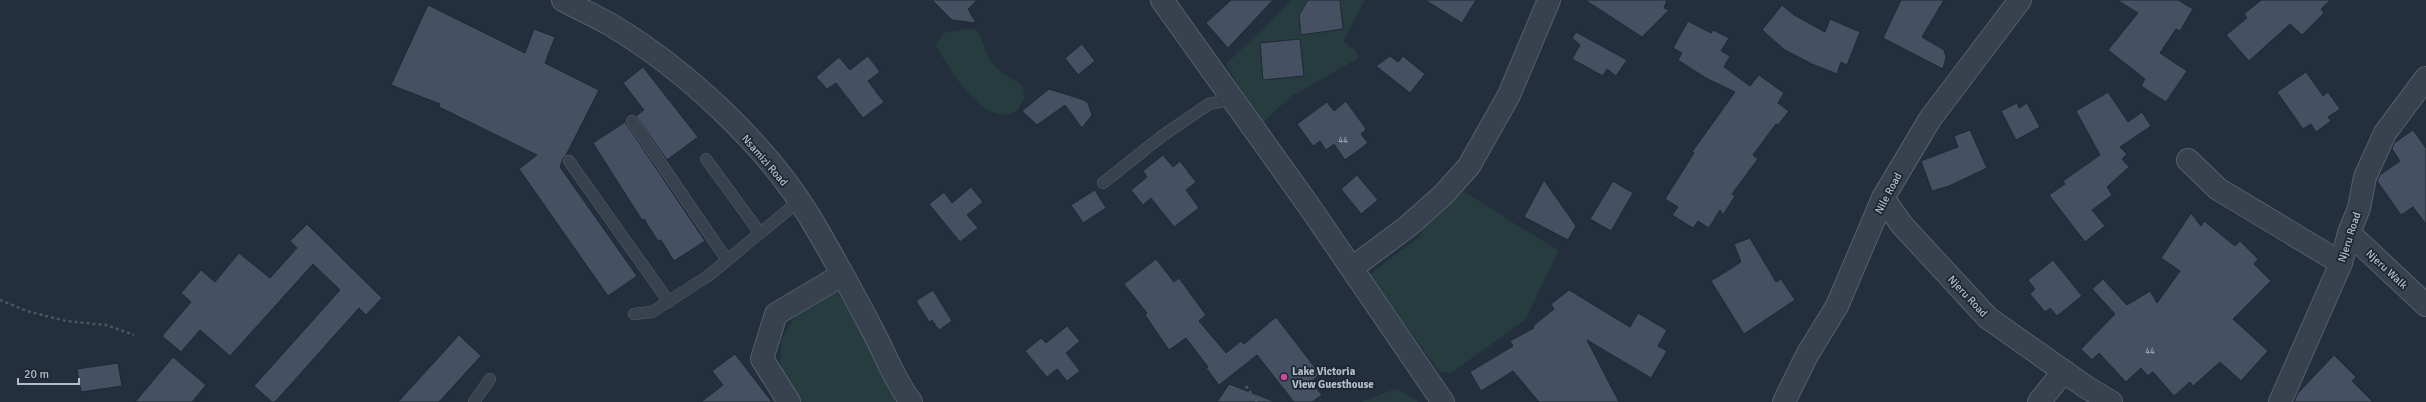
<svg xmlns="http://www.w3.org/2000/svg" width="2426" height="402" viewBox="0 0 2426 402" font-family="Signika,sans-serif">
<rect width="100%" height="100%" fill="#242f3e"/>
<!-- green -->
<g fill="#263c3f">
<polygon points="1292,0 1365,0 1343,41 1356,51 1359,58 1290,97 1261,125 1226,64"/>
<path d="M965 29H974C982 36 983 43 987 54 994 70 1008 76 1022 85L1025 97 1017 111C1013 112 1007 115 1002 115 975 111 948 68 936 45L943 33Z"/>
<polygon points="1445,180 1559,251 1525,320 1451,373 1439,371 1369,275 1419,237"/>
<polygon points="824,270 888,376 907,402 795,402 779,381 781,341 808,292"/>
<polygon points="1395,389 1414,398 1418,402 1361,402"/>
</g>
<!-- building -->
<g fill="#455162" stroke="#1f2835">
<polygon points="932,0 977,0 968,9 976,23 952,20"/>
<polygon points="1231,0 1273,0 1228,48 1206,23"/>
<polygon points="1308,0 1340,0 1343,29 1301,35 1299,15"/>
<polygon points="1425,0 1476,0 1462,23"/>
<polygon points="1585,0 1667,0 1664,8 1669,10 1642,37"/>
<polygon points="1901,0 1944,0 1922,37 1944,50 1946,57 1943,69 1883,38"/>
<polygon points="2117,0 2178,0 2193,9 2180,31 2176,29 2160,53 2187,71 2166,102 2141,86 2145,79 2108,50 2138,13"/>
<polygon points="2261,0 2330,0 2321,9 2324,13 2302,35 2290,24 2249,61 2226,35 2247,18 2244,14"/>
<polygon points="428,5 525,53 534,29 555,37 545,63 599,90 566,155 563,158 560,167 637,276 608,296 519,169 537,155 439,107 440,104 391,85"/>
<polygon points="1782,5 1794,15 1825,32 1830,19 1860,32 1847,65 1841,62 1837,74 1812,64 1785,50 1762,30"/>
<polygon points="1688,21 1711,33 1713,30 1729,38 1721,51 1730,56 1724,67 1750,86 1759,75 1784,93 1778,103 1789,111 1778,125 1776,124 1753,155 1758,159 1732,194 1735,196 1723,215 1720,210 1709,228 1698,221 1693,228 1672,215 1678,207 1665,199 1694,153 1692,152 1735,92 1706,78 1678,60 1682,53 1673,48"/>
<polygon points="1576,32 1627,60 1616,76 1607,69 1603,76 1572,59 1580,45 1572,38"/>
<polygon points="1300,39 1304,76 1263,80 1260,43"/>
<polygon points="1082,44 1095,61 1078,75 1065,58"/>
<polygon points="868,56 880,72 868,81 884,102 863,118 836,83 827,89 816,77 839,57 850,70"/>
<polygon points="1390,56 1398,62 1403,56 1425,74 1410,93 1376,66"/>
<polygon points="643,67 698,137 667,160 636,116 644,110 623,83"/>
<polygon points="2306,72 2323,96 2328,92 2340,109 2328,117 2331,121 2316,132 2311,124 2303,129 2277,92"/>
<polygon points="1049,89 1084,100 1088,103 1092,115 1082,128 1065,105 1037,125 1022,111"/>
<polygon points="2108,92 2128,122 2142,112 2151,126 2120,147 2127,154 2122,159 2129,167 2107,187 2112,195 2092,210 2105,226 2085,242 2049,195 2065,184 2063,181 2100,155 2076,111"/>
<polygon points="1346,101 1366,129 1361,134 1368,143 1345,160 1334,144 1326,150 1320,141 1313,146 1297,124 1327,102 1334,111"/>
<polygon points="2017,103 2019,108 2027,103 2040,127 2016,140 2001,111"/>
<polygon points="625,122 705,241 674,261 661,240 658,241 644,219 642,220 593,143"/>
<polygon points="1970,130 1987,168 1949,186 1932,191 1921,161 1958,147 1954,136"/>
<polygon points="2413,130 2426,148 2426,224 2413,207 2401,215 2377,181 2380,175 2400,161 2392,149 2394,143"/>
<polygon points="1163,155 1173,167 1180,161 1196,182 1186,190 1199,208 1174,227 1151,198 1143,205 1131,190 1147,177 1143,171"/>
<polygon points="1357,175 1378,200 1361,214 1341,189"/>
<polygon points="1544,180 1576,226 1568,240 1524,217"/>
<polygon points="1613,181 1633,193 1611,231 1590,219"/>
<polygon points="971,187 983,202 967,215 978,228 960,242 929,204 944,192 952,203"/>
<polygon points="1095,190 1106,208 1083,223 1071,205"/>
<polygon points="2191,213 2201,226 2204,221 2235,246 2240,241 2258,259 2254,264 2271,281 2233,319 2268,351 2241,381 2220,362 2193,386 2190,382 2174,396 2153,372 2148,376 2141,368 2126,382 2099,353 2092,360 2081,349 2115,314 2092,289 2103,279 2127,305 2150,291 2157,303 2180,271 2161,258"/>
<polygon points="307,224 382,298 366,315 359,308 275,402 272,402 254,386 340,290 313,264 230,356 200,330 181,352 162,336 191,302 181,293 201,270 215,282 239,253 270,278 297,248 290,241"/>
<polygon points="1750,238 1776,282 1781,279 1795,300 1744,334 1711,281 1741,262 1734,244"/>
<polygon points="1156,259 1174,282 1179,278 1206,315 1199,321 1226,353 1241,341 1244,344 1276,317 1320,374 1311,382 1322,395 1312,402 1294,402 1257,355 1219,385 1206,368 1208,367 1186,338 1169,350 1145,315 1147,313 1124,284"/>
<polygon points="2053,260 2082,296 2057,316 2050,308 2045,312 2030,294 2035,289 2028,280"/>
<polygon points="933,290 952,321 939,330 932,320 929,322 916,301"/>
<polygon points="1569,290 1630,327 1638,313 1667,330 1658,346 1667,351 1651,378 1587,340 1619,402 1539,402 1513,371 1481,391 1470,372 1513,346 1510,341 1534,328 1533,326 1554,309 1551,304"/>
<polygon points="1067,326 1080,341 1066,353 1080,371 1067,381 1057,369 1047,377 1025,351 1041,338 1046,343"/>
<polygon points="459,335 481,356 439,402 398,402"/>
<polygon points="735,354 772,402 701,402 723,385 712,371"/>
<polygon points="2334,355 2356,377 2352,381 2373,402 2294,402 2298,393"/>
<polygon points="173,357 206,385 192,402 135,402"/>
<polygon points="118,363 122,386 81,392 77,369"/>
<polygon points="1229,384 1273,401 1273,402 1217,402"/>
</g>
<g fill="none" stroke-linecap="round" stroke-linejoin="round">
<defs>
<g id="service">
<polyline points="632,121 727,260"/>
<polyline points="706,159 760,233"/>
<polyline points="569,161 669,302"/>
<polyline points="1103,183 1162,136 1209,104 1234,99"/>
<polyline points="634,314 652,312 708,276 799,201"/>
<polyline points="474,402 490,379"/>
</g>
<g id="minor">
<polyline points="2188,160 2218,189 2341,263"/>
<polyline points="1883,198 1902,225 1988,318 2086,387 2111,402"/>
<polyline points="2349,233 2426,305"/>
<polyline points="1352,268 1407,227 1443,195 1469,166 1509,95 1549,0"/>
<polyline points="789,402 762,359 776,314 842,275"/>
<polyline points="1784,402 1807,355 1837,306 1883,198 1930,119 2020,0"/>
<polyline points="2039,402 2064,371"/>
<polyline points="2280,402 2341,263 2349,233 2359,208 2365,177 2385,133 2426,78"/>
</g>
<g id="tertiary">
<path d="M563 0C579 9 596 16 611 25 685 69 767 145 811 219 833 256 854 295 874 333 887 358 894 379 911 402"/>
<polyline points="1162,0 1309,206 1443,402"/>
</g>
</defs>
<!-- service casing -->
<use href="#service" stroke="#565f6c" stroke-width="12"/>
<!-- minor casing -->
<use href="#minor" stroke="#565f6c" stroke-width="24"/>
<!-- tertiary casing -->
<use href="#tertiary" stroke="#565f6c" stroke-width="24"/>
<!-- path -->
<g stroke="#44595c" stroke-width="2.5" stroke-dasharray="3 3" stroke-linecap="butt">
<polyline points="0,300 27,311 66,321 106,325 134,335"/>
<polyline points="1246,386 1257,402"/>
</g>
<!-- service -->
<use href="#service" stroke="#38414e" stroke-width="11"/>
<!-- minor -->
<use href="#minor" stroke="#38414e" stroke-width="22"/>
<!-- tertiary -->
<use href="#tertiary" stroke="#38414e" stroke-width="22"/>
</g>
<!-- markers -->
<circle fill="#d1479c" stroke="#1d2633" stroke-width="1.5" cx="1284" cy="377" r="4"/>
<g text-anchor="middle" stroke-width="3.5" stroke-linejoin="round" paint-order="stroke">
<!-- number labels -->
<g font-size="9" fill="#98a1af">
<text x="1343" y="143">44</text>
<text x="2150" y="354">44</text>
</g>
<!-- street labels -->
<g font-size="11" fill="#b4bcc9" stroke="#1d2633">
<text transform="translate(765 160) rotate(49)" y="4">Nsamizi Road</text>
<text transform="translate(1888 193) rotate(-62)" y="4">Nile Road</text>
<text transform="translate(2349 237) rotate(-72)" y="4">Njeru Road</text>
<text transform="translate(2387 269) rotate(43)" y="4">Njeru Walk</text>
<text transform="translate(1968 296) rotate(47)" y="4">Njeru Road</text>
</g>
<!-- poi labels -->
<g font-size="11" font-weight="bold" fill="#b4bcc9" stroke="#1d2633" text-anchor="start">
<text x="1292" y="375">Lake Victoria<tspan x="1292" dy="13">View Guesthouse</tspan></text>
</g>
</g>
<!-- scale -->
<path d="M18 378v6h61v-6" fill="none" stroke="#b4bcc9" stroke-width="2"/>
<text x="24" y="378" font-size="12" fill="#b4bcc9" stroke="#1d2633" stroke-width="3" paint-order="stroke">20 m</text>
</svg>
